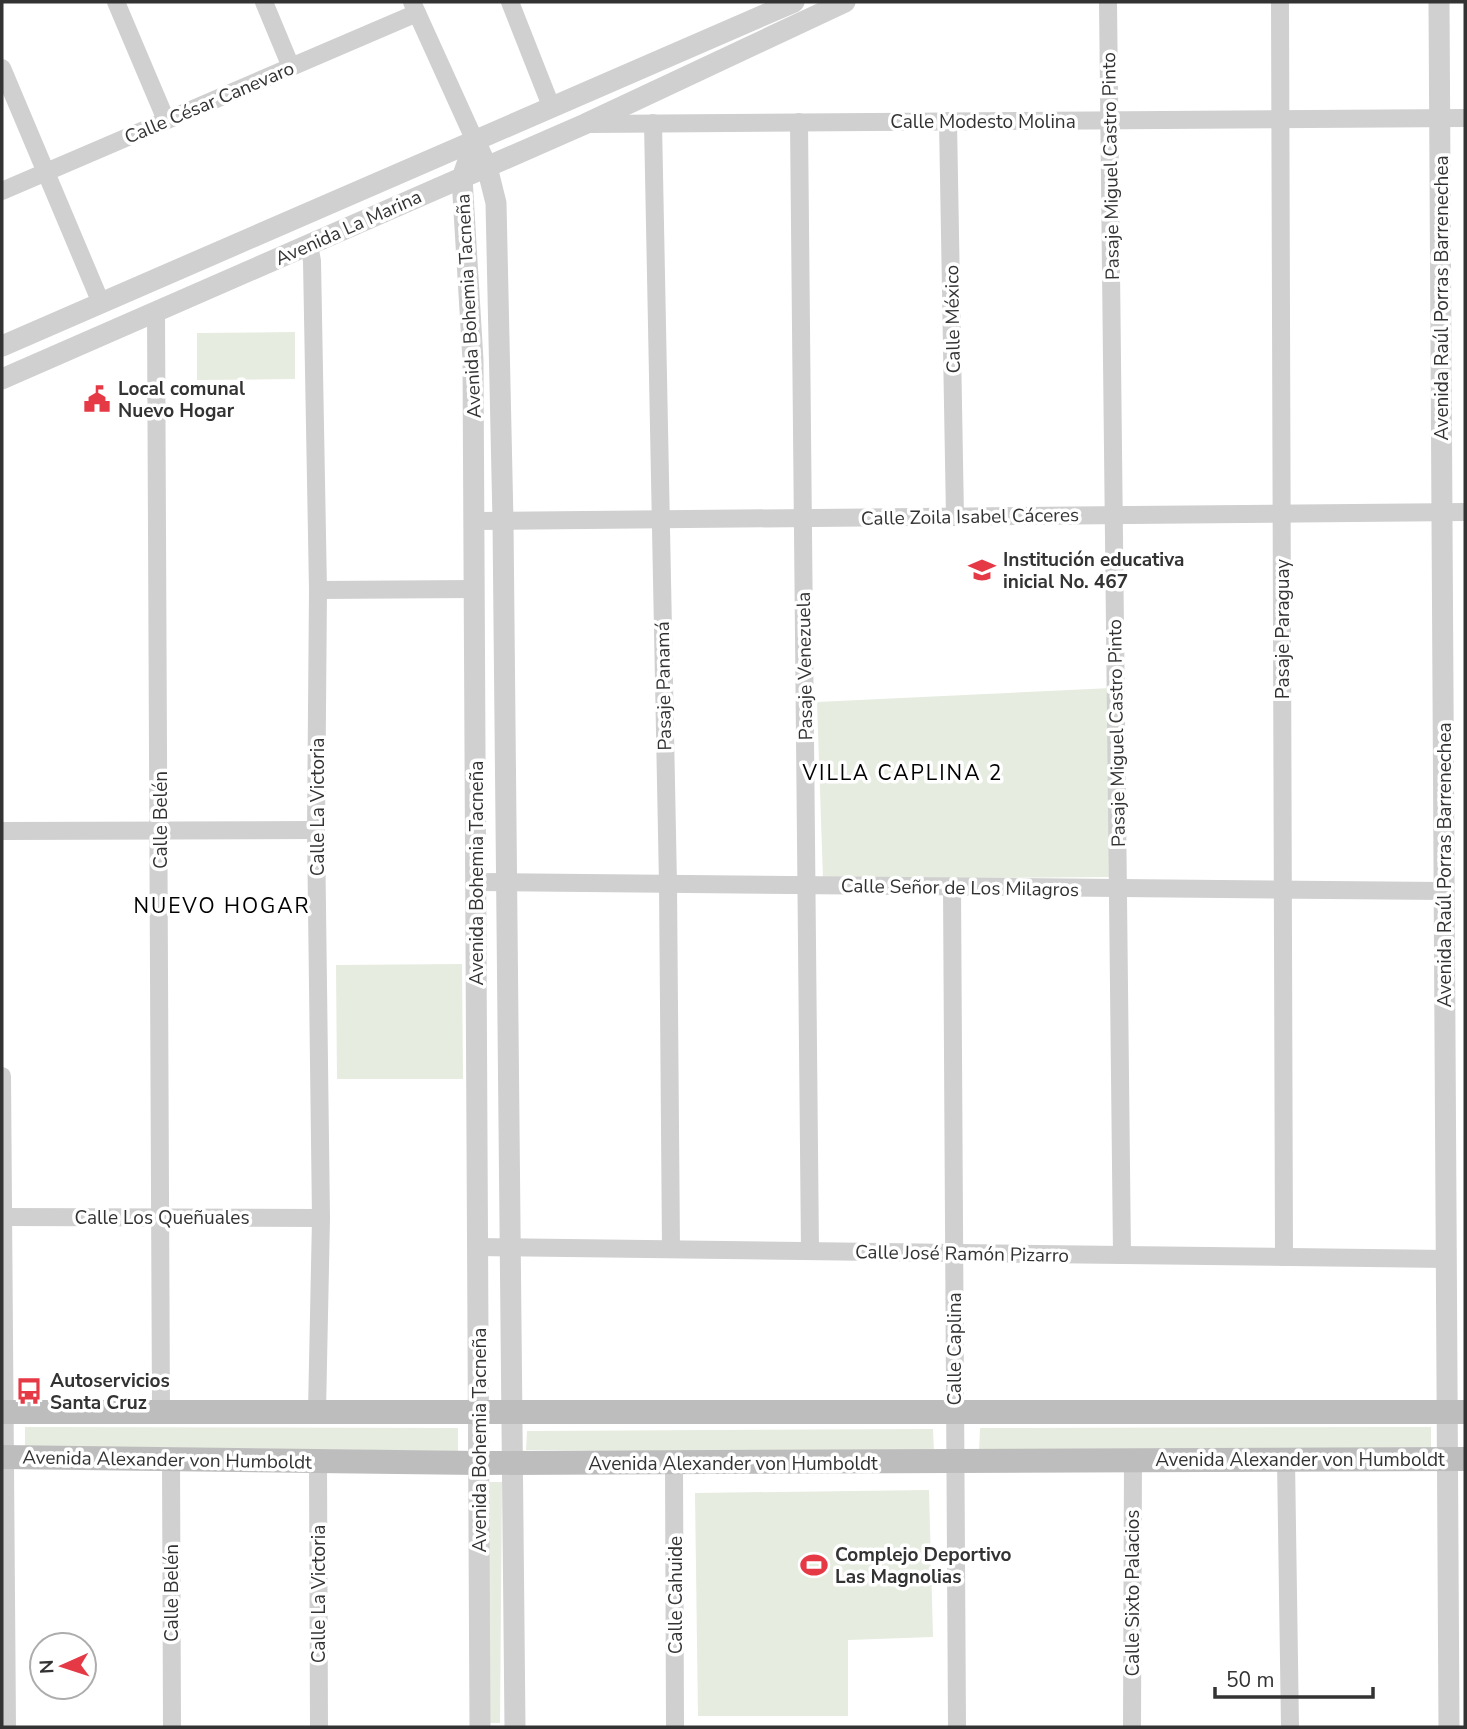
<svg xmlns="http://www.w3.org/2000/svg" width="1467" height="1729" viewBox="0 0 1467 1729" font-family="'Nunito Sans',sans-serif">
<rect width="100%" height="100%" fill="#fff"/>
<!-- green -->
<g fill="#e6ecdf">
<polygon points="295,332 295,379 197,380 197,333"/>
<polygon points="1112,688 1114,877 823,879 817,702"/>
<polygon points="462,964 463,1079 337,1079 336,965"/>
<polygon points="25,1427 458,1428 458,1451 25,1446"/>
<polygon points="1431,1427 1431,1449 979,1453 980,1428"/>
<polygon points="933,1429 934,1452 526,1450 527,1431"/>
<polygon points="488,1482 502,1482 500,1723 487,1723"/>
<polygon points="929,1490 933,1637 848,1640 848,1716 698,1716 695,1493"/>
</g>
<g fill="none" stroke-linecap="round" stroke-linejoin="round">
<!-- minor -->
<g stroke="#d0d0d0" stroke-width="18">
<polyline points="116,2 166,120"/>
<polyline points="264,2 291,67"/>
<polyline points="412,2 475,141"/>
<polyline points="510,2 551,106"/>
<polyline points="1108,2 1122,1255"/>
<polyline points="1280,2 1284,1257"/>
<polyline points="2,68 101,303"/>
<polyline points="948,121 955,517"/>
<polyline points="799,122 810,1251"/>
<polyline points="653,123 668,884 671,1249"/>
<polyline points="589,124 1465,118"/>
<polyline points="2,191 417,13"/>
<polyline points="309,245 312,261 318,590 316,830 321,1218 317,1412"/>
<polyline points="156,311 161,1412"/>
<polyline points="474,521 1465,512"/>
<polyline points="318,590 474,589"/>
<polyline points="2,831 316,830"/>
<polyline points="476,882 1444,891"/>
<polyline points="952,886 957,1727"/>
<polyline points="2,1076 7,1727"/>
<polyline points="3,1217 321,1218"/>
<polyline points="478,1247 1447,1259"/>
<polyline points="171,1459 172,1727"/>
<polyline points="1286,1460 1290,1727"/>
<polyline points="318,1461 319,1727"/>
<polyline points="674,1463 675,1727"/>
<polyline points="1132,1727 1133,1459"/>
</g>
<!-- tertiary -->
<g stroke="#d0d0d0" stroke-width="21">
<polyline points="1439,2 1449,1727"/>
<polyline points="475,141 487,167 496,203 503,521 515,1727"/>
<polyline points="475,141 462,178 473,360 480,1727"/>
<polyline points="2,346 794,2"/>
<polyline points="2,379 585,124 845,2"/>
</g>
<!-- secondary -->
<g stroke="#bdbdbd" stroke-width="24">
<polyline points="2,1412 1465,1412"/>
<polyline points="2,1457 479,1463 1465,1459"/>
</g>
</g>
<!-- icons -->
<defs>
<symbol id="civic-bare" viewBox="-9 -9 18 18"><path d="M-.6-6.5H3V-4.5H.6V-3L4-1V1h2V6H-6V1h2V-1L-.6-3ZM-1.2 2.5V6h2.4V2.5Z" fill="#e63946" stroke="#fff" stroke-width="2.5" paint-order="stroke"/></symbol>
<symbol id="school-bare" viewBox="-9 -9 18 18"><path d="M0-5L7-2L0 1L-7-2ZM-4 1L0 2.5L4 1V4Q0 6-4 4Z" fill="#e63946" stroke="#fff" stroke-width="2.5" paint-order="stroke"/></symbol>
<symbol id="bus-bare" viewBox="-9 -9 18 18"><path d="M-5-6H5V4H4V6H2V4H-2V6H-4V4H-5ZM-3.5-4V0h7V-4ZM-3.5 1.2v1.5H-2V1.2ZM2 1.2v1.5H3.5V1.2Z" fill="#e63946" stroke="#fff" stroke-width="2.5" paint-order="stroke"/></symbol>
<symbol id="stadium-bare" viewBox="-9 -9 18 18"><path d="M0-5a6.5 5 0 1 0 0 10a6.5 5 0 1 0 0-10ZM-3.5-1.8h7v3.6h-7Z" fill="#e63946" stroke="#fff" stroke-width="2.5" paint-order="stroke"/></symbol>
</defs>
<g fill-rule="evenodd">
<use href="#civic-bare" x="78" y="380" width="38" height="38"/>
<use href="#school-bare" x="963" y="551" width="38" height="38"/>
<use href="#bus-bare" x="10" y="1372" width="38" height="38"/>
<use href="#stadium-bare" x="795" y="1546" width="38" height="38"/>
</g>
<g text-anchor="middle" stroke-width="7" stroke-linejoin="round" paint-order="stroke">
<!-- street labels -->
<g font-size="19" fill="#333" stroke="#fff">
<text transform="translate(209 102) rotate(-23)" y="7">Calle César Canevaro</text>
<text x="983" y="128">Calle Modesto Molina</text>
<text transform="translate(1110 166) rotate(-91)" y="7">Pasaje Miguel Castro Pinto</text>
<text transform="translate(348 227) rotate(-24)" y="7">Avenida La Marina</text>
<text transform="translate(1441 298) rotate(-90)" y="7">Avenida Raúl Porras Barrenechea</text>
<text transform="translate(468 306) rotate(-93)" y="7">Avenida Bohemia Tacneña</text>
<text transform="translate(952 319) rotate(-91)" y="7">Calle México</text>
<text transform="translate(970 516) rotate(-1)" y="7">Calle Zoila Isabel Cáceres</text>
<text transform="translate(1282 629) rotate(-90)" y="7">Pasaje Paraguay</text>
<text transform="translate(804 666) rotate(-91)" y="7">Pasaje Venezuela</text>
<text transform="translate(663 686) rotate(-91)" y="7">Pasaje Panamá</text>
<text transform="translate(1116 733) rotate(-91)" y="7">Pasaje Miguel Castro Pinto</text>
<text transform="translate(317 807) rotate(-90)" y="7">Calle La Victoria</text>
<text transform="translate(160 820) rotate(-90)" y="7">Calle Belén</text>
<text transform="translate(1444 865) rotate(-90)" y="7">Avenida Raúl Porras Barrenechea</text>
<text transform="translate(476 873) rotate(-90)" y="7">Avenida Bohemia Tacneña</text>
<text transform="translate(960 887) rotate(1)" y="7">Calle Señor de Los Milagros</text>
<text x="162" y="1224">Calle Los Queñuales</text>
<text transform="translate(962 1253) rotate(1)" y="7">Calle José Ramón Pizarro</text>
<text transform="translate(954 1349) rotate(-90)" y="7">Calle Caplina</text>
<text transform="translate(479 1440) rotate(-90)" y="7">Avenida Bohemia Tacneña</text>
<text transform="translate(167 1459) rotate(1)" y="7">Avenida Alexander von Humboldt</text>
<text x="1300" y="1466">Avenida Alexander von Humboldt</text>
<text x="733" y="1470">Avenida Alexander von Humboldt</text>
<text transform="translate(171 1593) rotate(-90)" y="7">Calle Belén</text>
<text transform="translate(1132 1593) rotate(-90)" y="7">Calle Sixto Palacios</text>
<text transform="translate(318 1594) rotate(-90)" y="7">Calle La Victoria</text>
<text transform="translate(675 1595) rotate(-90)" y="7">Calle Cahuide</text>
</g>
<!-- poi labels -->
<g font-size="19" font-weight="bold" fill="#333" stroke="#fff" text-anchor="start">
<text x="118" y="395">Local comunal<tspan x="118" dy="22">Nuevo Hogar</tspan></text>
<text x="1003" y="566">Institución educativa<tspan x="1003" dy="22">inicial No. 467</tspan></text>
<text x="50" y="1387">Autoservicios<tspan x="50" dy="22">Santa Cruz</tspan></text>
<text x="835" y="1561">Complejo Deportivo<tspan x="835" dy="22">Las Magnolias</tspan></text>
</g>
<!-- neighbourhood labels -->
<g font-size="21" letter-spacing="2" fill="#000" stroke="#fff">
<text x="903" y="780">VILLA CAPLINA 2</text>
<text x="222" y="913">NUEVO HOGAR</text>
</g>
</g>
<!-- border -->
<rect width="1467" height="1729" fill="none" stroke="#333333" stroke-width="7"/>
<!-- north arrow -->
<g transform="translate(63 1666) rotate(267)"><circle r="33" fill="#ffffff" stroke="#adadad" stroke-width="2"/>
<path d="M0-5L12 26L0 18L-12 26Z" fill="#e63946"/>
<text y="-10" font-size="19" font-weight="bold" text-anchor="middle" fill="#333333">N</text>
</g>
<!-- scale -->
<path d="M1215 1687v10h158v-10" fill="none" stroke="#333333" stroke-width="3.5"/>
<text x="1226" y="1687" font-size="21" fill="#333333" stroke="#ffffff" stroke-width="5" paint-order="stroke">50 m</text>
</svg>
